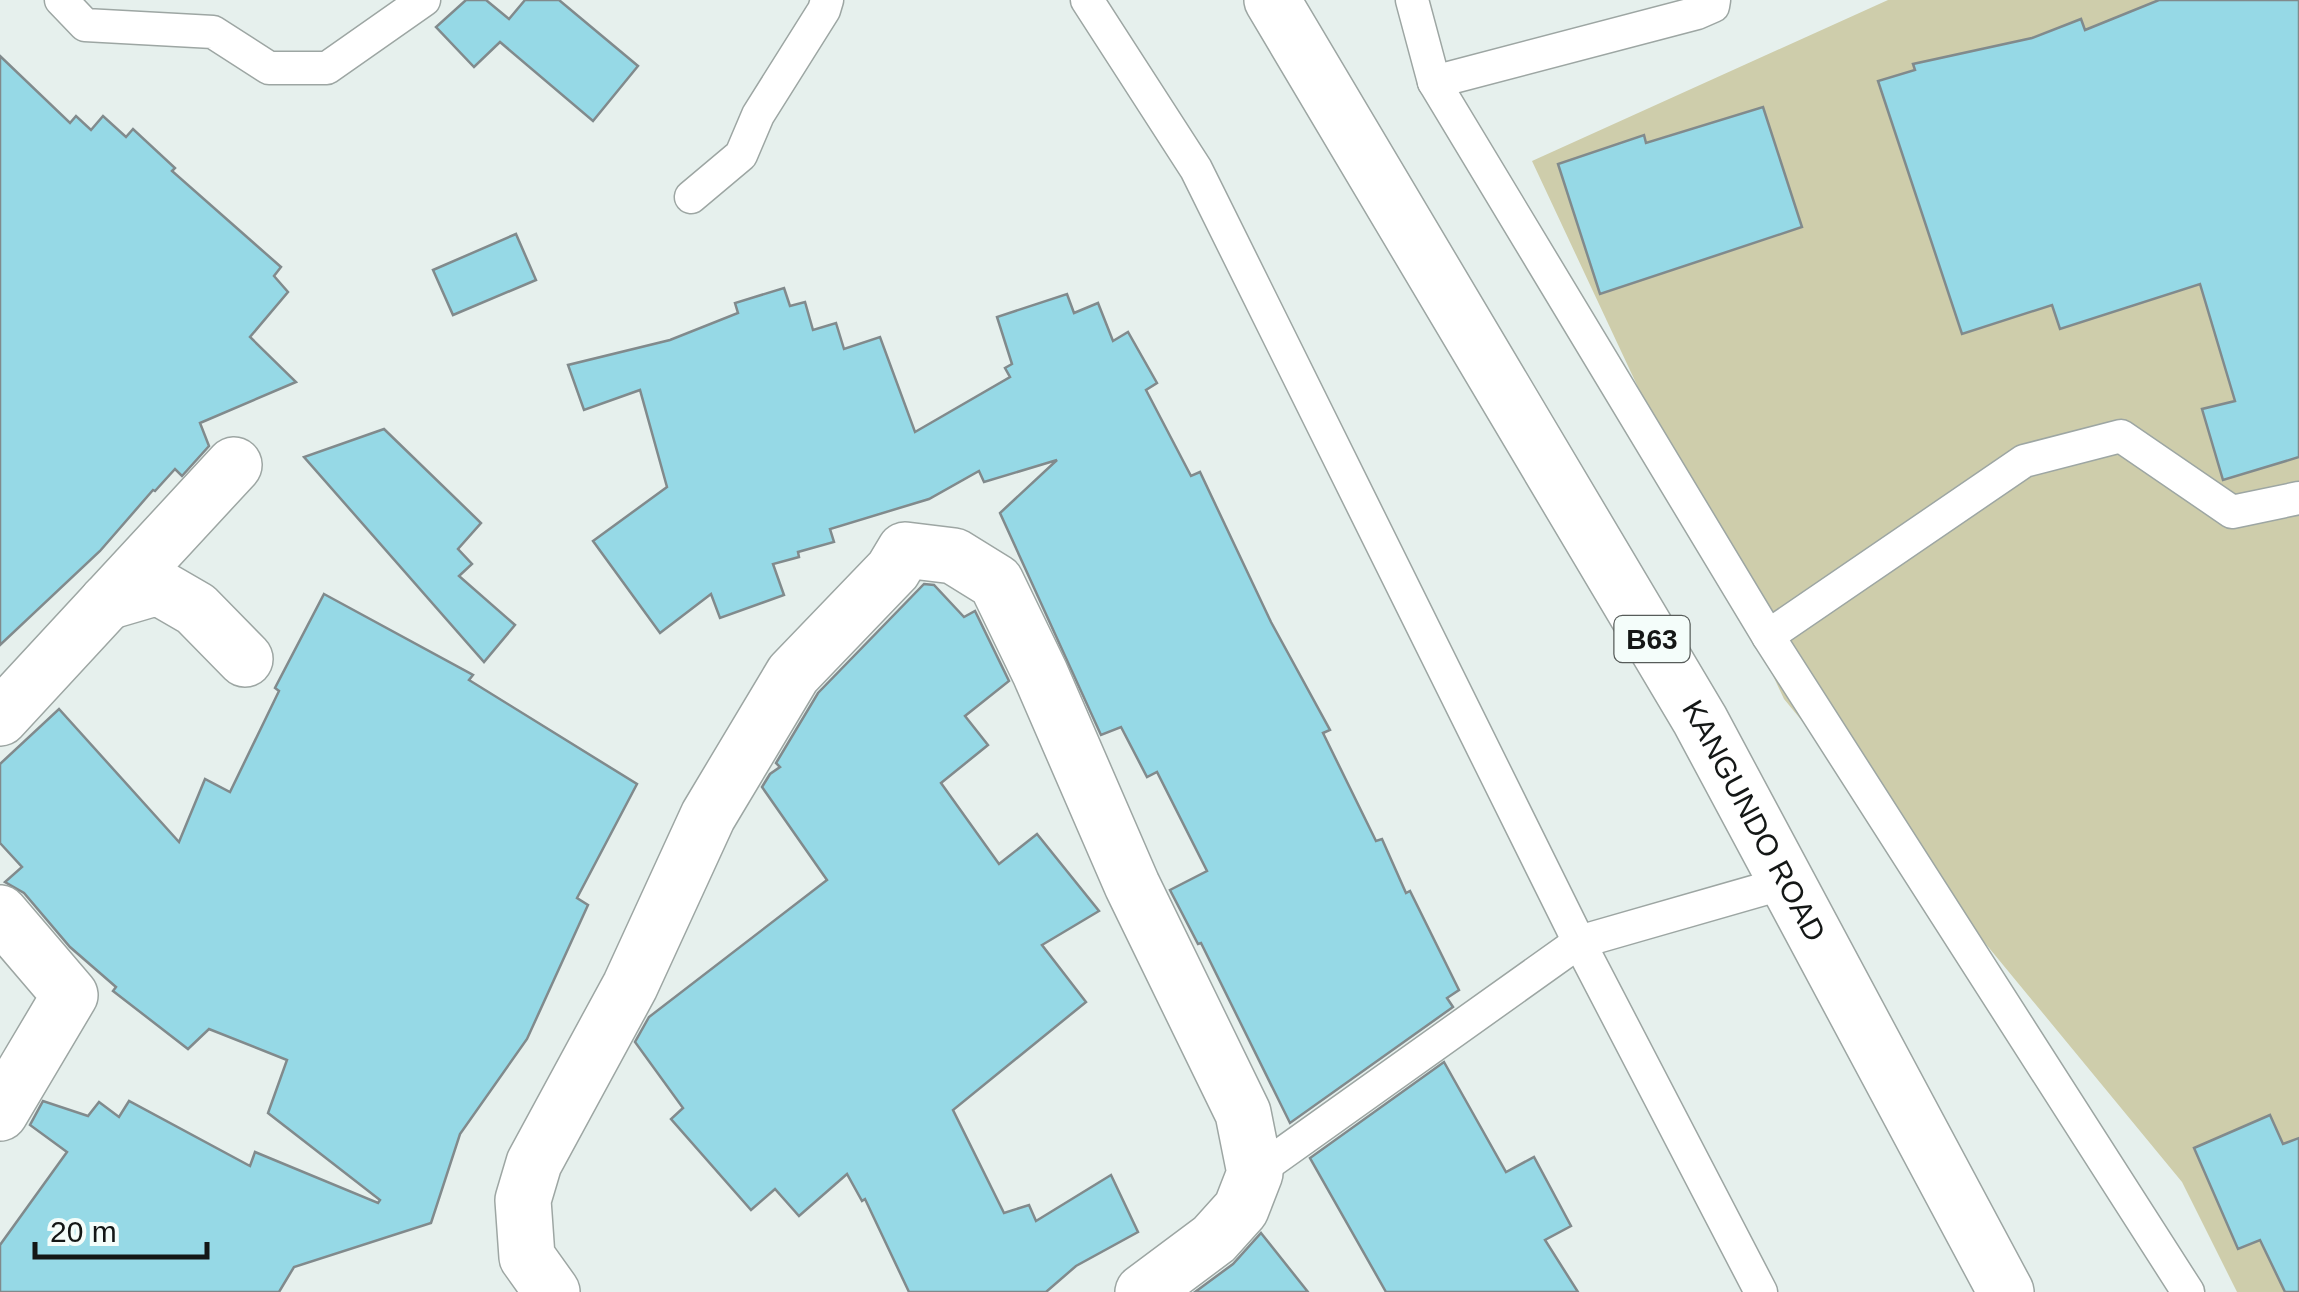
<svg xmlns="http://www.w3.org/2000/svg" width="2299" height="1292" viewBox="0 0 2299 1292" font-family="Arial,sans-serif">
<rect width="100%" height="100%" fill="#e6f0ed"/>
<!-- green -->
<polygon fill="#cecdab" points="1888,0 2299,0 2299,1292 2237,1292 2182,1182 1784,699 1532,161"/>
<!-- building -->
<g fill="#96d9e6" stroke="#818a8c" stroke-width="2.5">
<polygon points="466,0 486,0 509,19 525,0 559,0 638,66 593,121 500,42 474,67 436,27"/>
<polygon points="2159,0 2299,0 2299,457 2223,480 2202,409 2235,401 2200,284 2060,329 2052,305 1962,334 1878,81 1915,70 1913,64 2032,38 2081,19 2085,30"/>
<polygon points="0,56 70,123 76,116 91,130 103,116 126,137 133,129 175,168 172,171 281,267 274,276 288,292 250,337 296,382 200,423 209,446 182,476 175,469 155,491 153,490 100,551 0,645"/>
<polygon points="1763,107 1802,227 1600,294 1558,164 1644,135 1646,143"/>
<polygon points="516,234 536,280 453,315 433,270"/>
<polygon points="784,288 790,306 805,302 813,330 836,323 844,349 880,337 915,432 1010,377 1005,368 1012,364 997,317 1067,294 1074,313 1098,303 1113,341 1128,332 1157,383 1146,390 1191,476 1200,472 1271,622 1330,730 1323,733 1376,841 1382,839 1406,893 1410,891 1459,990 1447,998 1453,1007 1290,1123 1201,943 1198,944 1170,890 1207,871 1157,772 1147,777 1121,727 1101,735 1000,513 1057,460 984,482 979,471 929,499 830,529 834,542 798,552 799,557 773,564 784,595 720,618 711,594 660,633 593,541 667,487 640,390 584,410 568,365 670,340 738,313 735,303"/>
<polygon points="384,429 481,523 458,549 472,564 459,576 515,625 484,662 304,457"/>
<polygon points="924,584 934,585 964,617 975,611 1009,681 965,716 988,745 941,783 999,864 1037,834 1099,911 1042,945 1086,1002 953,1110 1004,1213 1029,1205 1036,1221 1111,1175 1138,1232 1076,1266 1046,1292 909,1292 865,1199 862,1201 847,1174 799,1216 775,1189 751,1210 671,1119 683,1108 635,1042 649,1017 827,880 762,787 770,774 780,767 776,763 818,693"/>
<polygon points="324,594 473,675 469,680 637,784 577,898 588,905 527,1039 460,1134 431,1223 294,1267 279,1292 0,1292 0,1245 67,1152 30,1125 43,1101 88,1116 99,1102 119,1117 129,1101 250,1166 255,1152 378,1203 380,1200 268,1113 287,1060 209,1029 188,1049 113,991 116,987 70,947 24,893 5,882 22,867 0,843 0,764 59,709 179,842 205,779 230,792 279,691 275,688"/>
<polygon points="1444,1062 1506,1172 1534,1157 1571,1226 1545,1240 1578,1292 1386,1292 1310,1158"/>
<polygon points="2270,1115 2283,1144 2299,1138 2299,1292 2285,1292 2260,1240 2238,1249 2194,1148"/>
<polygon points="1261,1233 1308,1292 1195,1292 1233,1264"/>
</g>
<g fill="none" stroke-linecap="round" stroke-linejoin="round">
<defs>
<g id="service">
<polyline points="61,0 85,25 213,32 269,68 327,68 424,0"/>
<polyline points="1087,0 1196,169 1579,942 1761,1292"/>
<polyline points="1412,0 1434,82 1768,636 2188,1292"/>
<polyline points="1434,82 1697,13 1713,6 1714,0"/>
<polyline points="691,197 741,155 758,115 824,10 827,0"/>
<polyline points="1768,636 2024,461 2121,436 2232,512 2299,498"/>
<polyline points="1255,1173 1579,942 1788,882"/>
</g>
<g id="minor">
<polyline points="107,602 158,587 196,609 245,659"/>
<polyline points="0,718 234,465"/>
<polyline points="0,913 70,995 0,1113"/>
<polyline points="552,1292 527,1257 523,1200 534,1163 630,986 708,816 793,674 893,570 905,550 954,556 996,582 1040,673 1132,885 1243,1113 1255,1173 1241,1209 1214,1239 1143,1292"/>
</g>
<g id="trunk">
<path id="s1" d="M1272 0 1700 720 2006 1292"/>
</g>
</defs>
<!-- service casing -->
<use href="#service" stroke="#9da6a3" stroke-width="35"/>
<!-- minor casing -->
<use href="#minor" stroke="#9da6a3" stroke-width="58"/>
<!-- trunk casing -->
<use href="#trunk" stroke="#9da6a3" stroke-width="58"/>
<!-- service -->
<use href="#service" stroke="#fff" stroke-width="32"/>
<!-- minor -->
<use href="#minor" stroke="#fff" stroke-width="55"/>
<!-- trunk -->
<use href="#trunk" stroke="#fff" stroke-width="55"/>
</g>
<g text-anchor="middle" stroke-width="8" stroke-linejoin="round" paint-order="stroke">
<!-- shield labels -->
<rect fill="#f4fdfa" stroke="#575c5a" stroke-width="2.5" x="1614.5" y="616" width="75" height="46" rx="8"/>
<g font-size="28" font-weight="bold" fill="#141716">
<text x="1652" y="649">B63</text>
</g>
<!-- street labels -->
<g font-size="30" fill="#141716" stroke="#f4fdfa">
<text dy="10" stroke="none"><textPath href="#s1" startOffset="952">KANGUNDO ROAD</textPath></text>
</g>
</g>
<!-- scale -->
<path d="M35 1242v15h172v-15" fill="none" stroke="#141716" stroke-width="5"/>
<text x="50" y="1242" font-size="30" fill="#141716" stroke="#f4fdfa" stroke-width="8" paint-order="stroke">20 m</text>
</svg>
